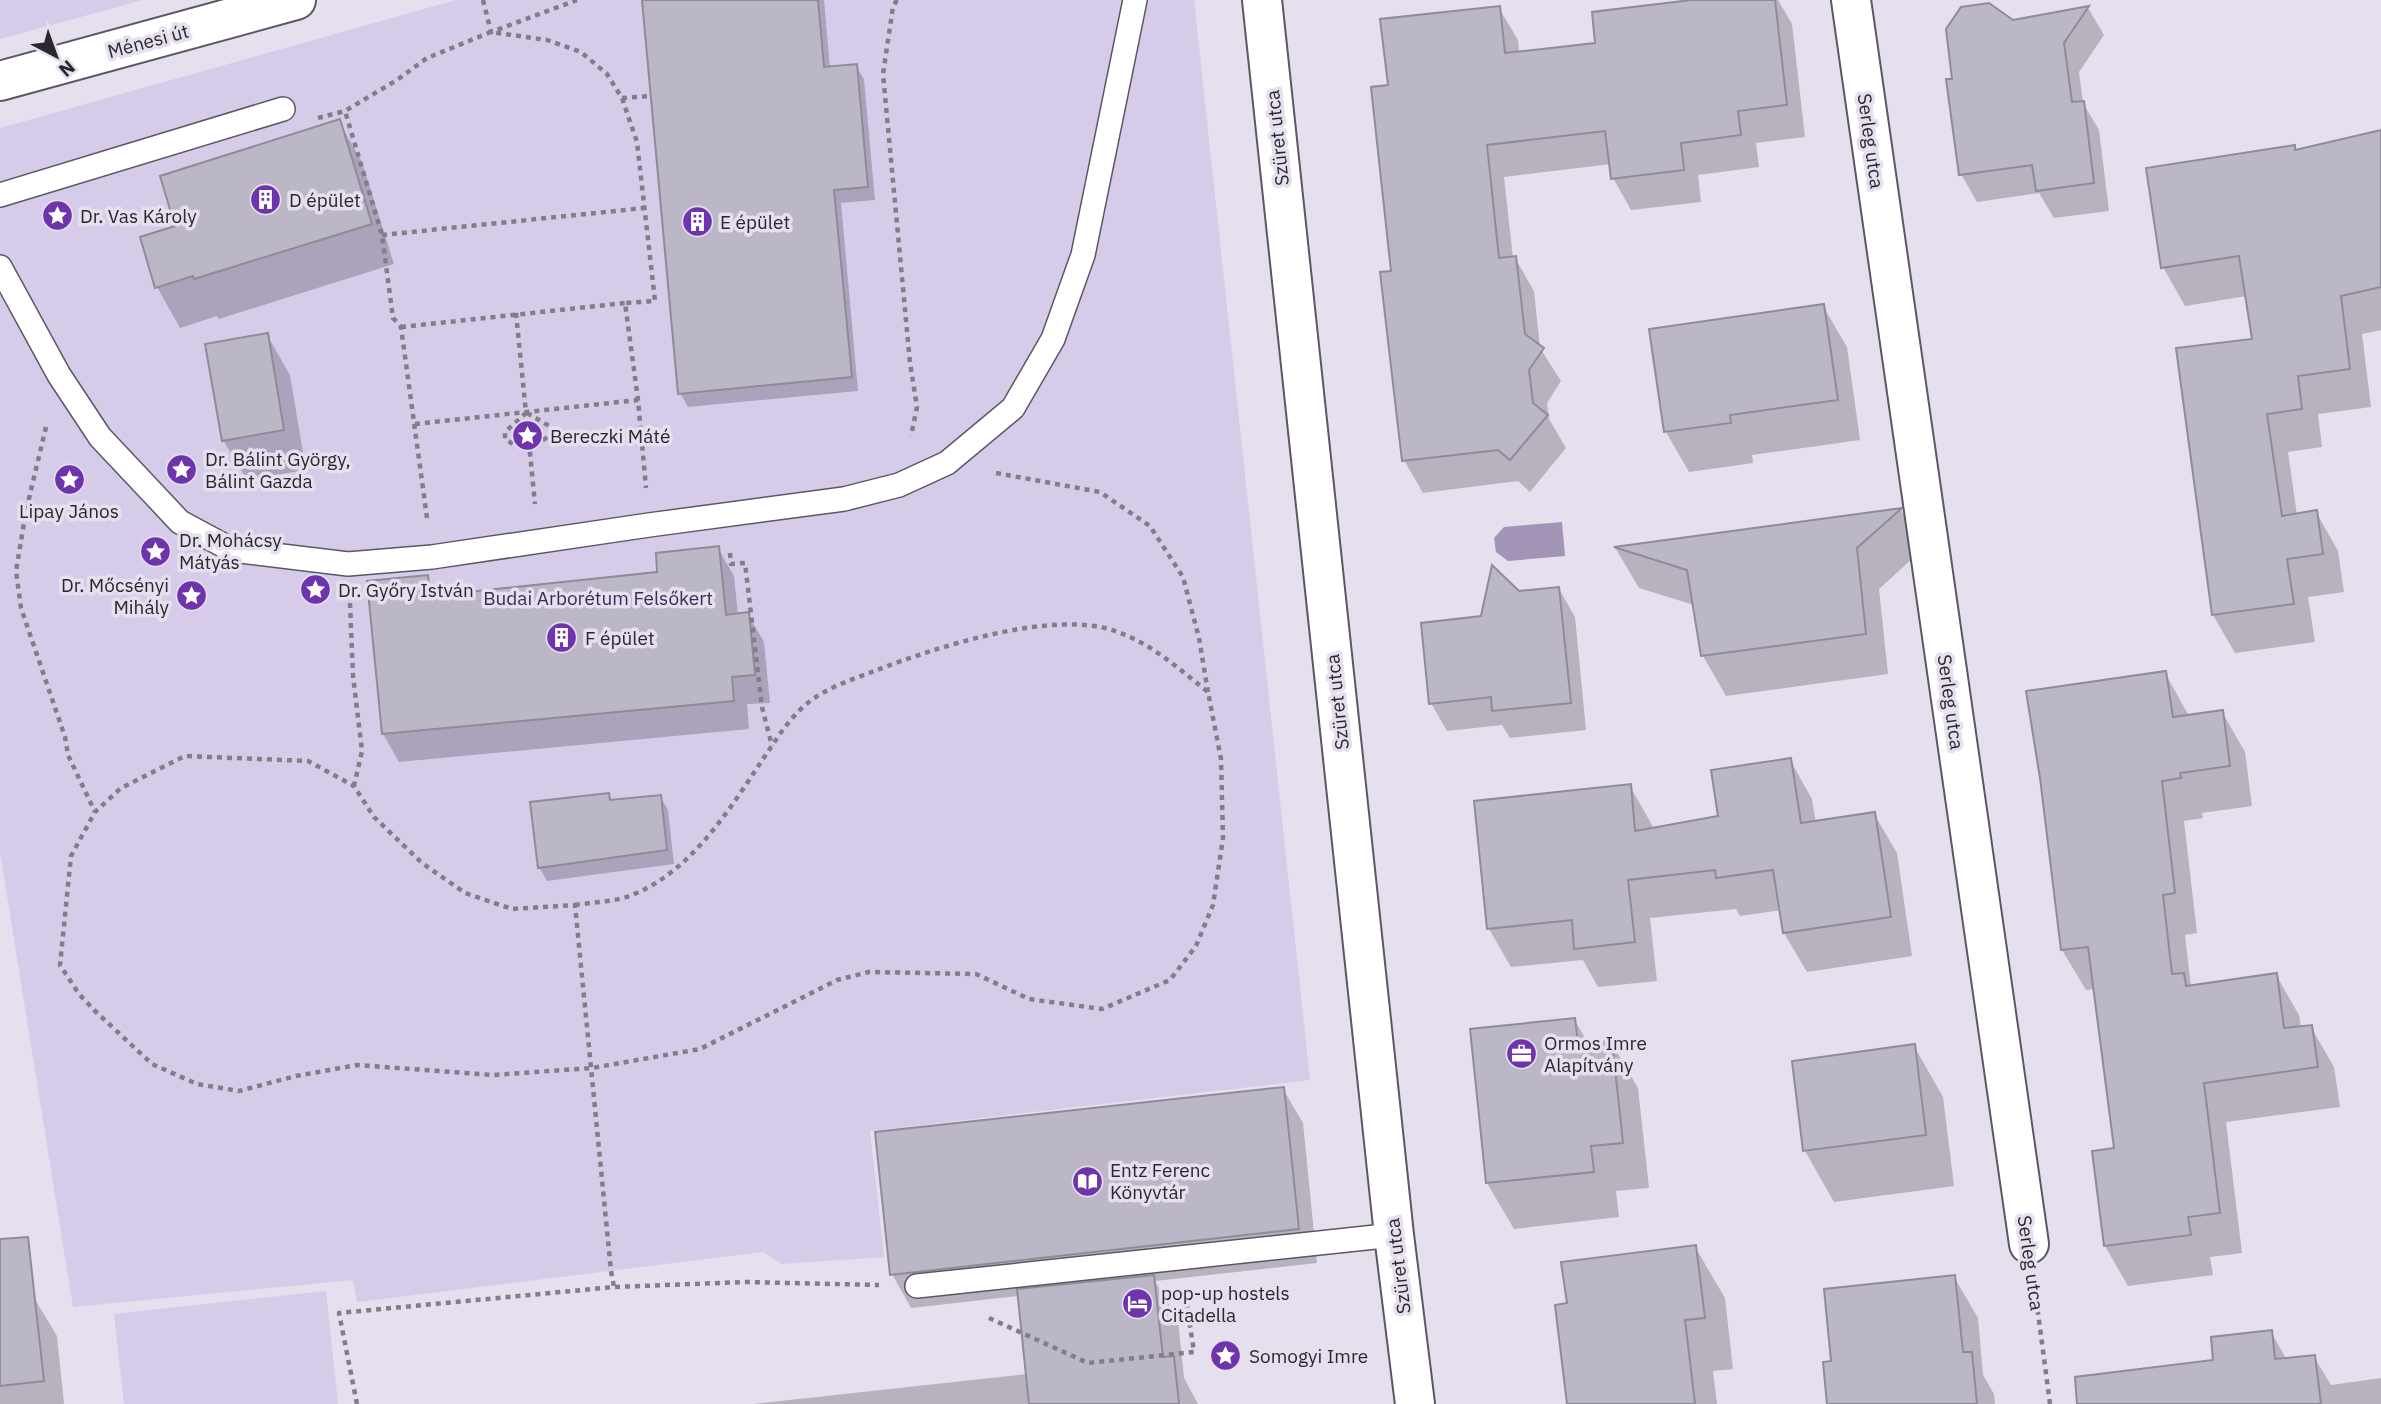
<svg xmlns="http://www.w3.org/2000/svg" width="2381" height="1404" viewBox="0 0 2381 1404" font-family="'IBM Plex Sans',sans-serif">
<rect width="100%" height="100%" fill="#e5dfee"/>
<!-- green -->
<g fill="#d6ccea">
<polygon points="0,0 143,0 0,39"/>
<polygon points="456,0 1194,0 1310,1080 870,1131 884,1257 782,1264 763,1252 357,1302 353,1280 73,1307 0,852 0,128"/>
<polygon points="326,1291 338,1404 124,1404 114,1314"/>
</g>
<!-- water -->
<polygon fill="#a194b6" points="1562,522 1565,556 1508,561 1496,552 1494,538 1504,527"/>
<!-- shadow -->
<g fill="#0003">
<polygon points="644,0 824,0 830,68 856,66 864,79 875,200 841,203 858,391 688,407 680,393"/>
<polygon points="1704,0 1778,0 1792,24 1805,137 1756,143 1759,167 1698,175 1701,202 1631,210 1613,178 1611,164 1504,177 1513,258 1515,258 1534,291 1540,348 1561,381 1547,403 1549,419 1566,448 1530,492 1518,481 1423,493 1404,460 1393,273 1390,87 1499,8 1518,40 1519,53 1597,45"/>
<polygon points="2088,8 2104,35 2079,72 2083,103 2099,130 2109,211 2054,218 2039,193 1977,202 1961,174 1954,80 2012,22"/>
<polygon points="339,122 362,162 394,264 219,319 217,316 180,328 157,287 177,227"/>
<polygon points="2381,132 2381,330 2362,334 2371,407 2318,414 2322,447 2288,452 2297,515 2316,512 2338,551 2344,592 2308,597 2315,642 2235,653 2213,615 2254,340 2247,296 2185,306 2163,267 2294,147 2296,151"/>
<polygon points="1823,306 1847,347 1860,440 1752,455 1753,463 1689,472 1666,432"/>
<polygon points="267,335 290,375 306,470 247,480 223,440"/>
<polygon points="1901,510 1923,549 1879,589 1888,674 1726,696 1703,656 1694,605 1639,588 1616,549"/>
<polygon points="718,548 734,576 738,615 748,614 764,642 770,703 747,704 749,729 399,762 383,734 427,577 438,597 659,574"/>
<polygon points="1559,589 1575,617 1586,730 1510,738 1502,725 1447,731 1431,703 1483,618 1519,593"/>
<polygon points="2165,673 2189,716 2222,712 2245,752 2252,806 2202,813 2203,818 2184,821 2197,933 2185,935 2191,987 2276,975 2299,1015 2301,1028 2311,1027 2334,1067 2340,1107 2226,1122 2242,1253 2210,1257 2213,1275 2128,1286 2105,1246 2116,1150 2095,989 2086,990 2062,950"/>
<polygon points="1790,760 1812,799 1816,823 1874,814 1897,853 1912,956 1807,972 1784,933 1781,910 1740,916 1736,909 1650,918 1657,981 1598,987 1583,960 1511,967 1489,929 1630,786 1652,825 1652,830 1720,818"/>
<polygon points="608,795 612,802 660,796 668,810 674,864 547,881 539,867"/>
<polygon points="1574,1019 1589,1045 1611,1042 1638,1088 1649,1188 1616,1191 1619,1217 1514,1229 1487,1183 1472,1031"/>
<polygon points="1914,1046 1943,1097 1954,1186 1834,1202 1805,1151 1794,1062"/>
<polygon points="1283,1089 1303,1123 1317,1263 1155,1281 1178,1320 1184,1378 1198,1404 753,1404 1028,1374 1019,1296 911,1308 892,1274"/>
<polygon points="1695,1247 1725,1298 1733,1369 1713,1371 1717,1404 1568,1404 1569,1305"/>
<polygon points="1954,1277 1978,1318 1983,1375 1994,1394 1995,1404 1829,1404 1833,1362"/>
<polygon points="0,1287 33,1296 57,1336 64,1404 0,1404"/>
<polygon points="2271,1332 2287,1360 2314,1357 2331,1385 2381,1378 2381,1404 2113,1404 2215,1362"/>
</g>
<!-- building -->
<g fill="#bcb7c6" stroke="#8f8b98" stroke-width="2">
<polygon points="642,0 818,0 824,67 857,64 868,187 834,190 852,377 678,394"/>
<polygon points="1691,0 1775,0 1787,105 1738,111 1741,135 1681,143 1684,170 1611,179 1605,131 1487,145 1499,258 1516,256 1525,334 1544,348 1529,370 1533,403 1548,415 1510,460 1498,450 1402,461 1380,272 1391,271 1371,87 1388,85 1380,19 1500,6 1505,53 1595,43 1592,12"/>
<polygon points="1989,3 2013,20 2089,6 2064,43 2072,102 2084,101 2094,183 2036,191 2032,165 1959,175 1946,79 1952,79 1946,29 1961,7"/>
<polygon points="340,119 372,224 194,279 193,276 155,288 140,237 175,226 160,176"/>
<polygon points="2381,130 2381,287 2341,296 2350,369 2298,376 2302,409 2267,414 2282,516 2317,510 2323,554 2287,559 2294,604 2212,615 2176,348 2252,339 2239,256 2161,268 2146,168 2295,145 2295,150"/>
<polygon points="1824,304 1838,400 1730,415 1731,423 1664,432 1649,329"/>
<polygon points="268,333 284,430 222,441 205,344"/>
<polygon points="1902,508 1857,548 1866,634 1701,656 1687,570 1614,547"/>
<polygon points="719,546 726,615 749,612 755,675 732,677 734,701 382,734 367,581 428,575 430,596 657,572 656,553"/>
<polygon points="1492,565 1519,591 1559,587 1571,703 1492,711 1491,697 1429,704 1421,623 1481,616"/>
<polygon points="2166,671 2173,717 2223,710 2230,766 2180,773 2181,778 2162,781 2175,893 2163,895 2172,974 2184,973 2186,986 2277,973 2284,1028 2312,1025 2318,1067 2204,1083 2220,1213 2188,1217 2191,1235 2104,1246 2092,1151 2114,1148 2088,947 2061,950 2040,778 2026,691"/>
<polygon points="1791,758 1801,823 1875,812 1891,917 1783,933 1773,870 1716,878 1715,870 1628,880 1635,942 1574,949 1572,920 1487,929 1474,801 1631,784 1635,831 1718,816 1711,770"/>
<polygon points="609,793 610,800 661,795 667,850 538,868 530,802"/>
<polygon points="1575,1018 1578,1044 1612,1040 1623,1143 1591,1146 1594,1172 1486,1183 1470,1029"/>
<polygon points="1915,1044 1926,1135 1803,1151 1792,1061"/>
<polygon points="1284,1087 1299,1229 890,1275 875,1132"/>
<polygon points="28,1237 44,1381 0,1386 0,1239"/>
<polygon points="1696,1245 1705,1318 1685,1320 1695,1404 1567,1404 1555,1305 1567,1303 1561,1262"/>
<polygon points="1154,1275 1163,1357 1174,1356 1179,1404 1029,1404 1017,1289"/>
<polygon points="1955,1275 1963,1352 1972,1352 1977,1404 1827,1404 1823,1362 1831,1361 1824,1289"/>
<polygon points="2272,1330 2275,1359 2315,1355 2321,1404 2077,1404 2075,1377 2213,1360 2211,1337"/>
</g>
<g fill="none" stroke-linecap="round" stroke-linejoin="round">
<defs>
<g id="service">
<polyline points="0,195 283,109"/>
<polyline points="0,267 59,375 100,437 180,522 232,550 348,564 432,557 649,525 844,499 899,485 947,463 1013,408 1053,339 1083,255 1135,0"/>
<polyline points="917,1286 1394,1235"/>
</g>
<g id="minor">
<polyline points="1851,0 2029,1244"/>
<polyline points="0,81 296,0"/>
</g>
<polyline id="tertiary" points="1262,0 1394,1235 1415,1404"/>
</defs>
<!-- service casing -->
<use href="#service" stroke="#5b5763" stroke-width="26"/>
<!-- minor casing -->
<use href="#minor" stroke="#5b5763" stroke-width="42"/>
<!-- tertiary casing -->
<use href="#tertiary" stroke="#5b5763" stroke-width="42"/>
<!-- path -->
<g stroke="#817e88" stroke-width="4.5" stroke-dasharray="5 5" stroke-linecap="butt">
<polyline points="483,0 491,32 577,0"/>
<polyline points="897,0 893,7 883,74 910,363 917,407 911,436"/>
<polyline points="622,98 651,96"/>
<polyline points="318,118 345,111"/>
<polyline points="382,235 644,208"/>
<polyline points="516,313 526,413 505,432 505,439 513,444 529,443 535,504"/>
<polyline points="401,327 625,303"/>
<polyline points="527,413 551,427 552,432 545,439 529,443"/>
<polyline points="415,424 638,400"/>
<polyline points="46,427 26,511 16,571 21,608 65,737 68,755 95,812"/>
<polyline points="996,473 1100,492 1150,526 1183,577 1199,638 1208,692"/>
<polyline points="427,518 401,327 393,318 382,235 345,111 397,80 427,58 491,32 547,40 581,52 607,74 622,98 637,142 655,301 625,303 638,400 646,488"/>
<polyline points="730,553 731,564 745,563 762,707 772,746"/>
<polyline points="350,603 353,676 362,751 354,786"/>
<path d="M575 905C593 902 615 902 632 895 692 871 729 810 763 759 774 743 784 726 798 712 818 690 851 680 877 670 937 647 1053 609 1115 631 1151 643 1179 669 1208 692L1221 759 1223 838 1213 905 1196 946 1170 980 1102 1009 1029 999 976 974 869 972 837 980 700 1049 592 1068 493 1075 357 1065 296 1076 239 1091 197 1084 152 1064 94 1010 79 994 60 965 71 856 95 812 121 788 185 756 308 761 354 786 374 817 422 863 465 893 512 909 575 905 611 1271 614 1287"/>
<polyline points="2035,1290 2050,1404"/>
<polyline points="989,1318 1088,1363 1194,1352 1186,1299"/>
<polyline points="357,1404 339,1313 614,1287 745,1282 879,1285"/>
</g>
<!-- service -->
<use href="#service" stroke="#fff" stroke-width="23"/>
<!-- minor -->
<use href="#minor" stroke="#fff" stroke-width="38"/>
<!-- tertiary -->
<use href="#tertiary" stroke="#fff" stroke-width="38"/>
</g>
<!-- icons -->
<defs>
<symbol id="building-disc" viewBox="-11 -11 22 22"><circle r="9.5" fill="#6d34ab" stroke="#e5dfee"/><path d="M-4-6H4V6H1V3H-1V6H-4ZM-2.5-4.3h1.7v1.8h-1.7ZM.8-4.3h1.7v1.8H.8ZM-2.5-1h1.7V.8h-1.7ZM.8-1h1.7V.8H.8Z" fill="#fff"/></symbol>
<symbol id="sight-disc" viewBox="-11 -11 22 22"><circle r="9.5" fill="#6d34ab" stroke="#e5dfee"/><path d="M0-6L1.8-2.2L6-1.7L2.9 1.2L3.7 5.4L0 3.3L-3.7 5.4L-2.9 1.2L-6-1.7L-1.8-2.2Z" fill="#fff"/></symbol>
<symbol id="office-disc" viewBox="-11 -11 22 22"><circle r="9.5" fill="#6d34ab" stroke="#e5dfee"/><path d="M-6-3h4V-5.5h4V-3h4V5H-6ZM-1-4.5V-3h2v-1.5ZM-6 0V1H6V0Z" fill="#fff"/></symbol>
<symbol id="library-disc" viewBox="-11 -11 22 22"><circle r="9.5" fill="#6d34ab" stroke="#e5dfee"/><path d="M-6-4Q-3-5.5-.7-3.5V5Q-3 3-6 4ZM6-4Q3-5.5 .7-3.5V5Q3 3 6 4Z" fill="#fff"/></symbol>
<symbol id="hotel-disc" viewBox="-11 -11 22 22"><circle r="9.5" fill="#6d34ab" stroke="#e5dfee"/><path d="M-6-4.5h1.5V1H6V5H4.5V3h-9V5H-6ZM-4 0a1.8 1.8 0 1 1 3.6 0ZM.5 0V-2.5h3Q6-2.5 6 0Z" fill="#fff"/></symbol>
</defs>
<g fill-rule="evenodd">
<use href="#building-disc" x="248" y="182" width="35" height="35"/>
<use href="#sight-disc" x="40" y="198" width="35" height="35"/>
<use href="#building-disc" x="680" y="204" width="35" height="35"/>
<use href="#sight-disc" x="510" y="418" width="35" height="35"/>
<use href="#sight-disc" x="164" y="452" width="35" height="35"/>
<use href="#sight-disc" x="52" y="462" width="35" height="35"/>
<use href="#sight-disc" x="138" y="534" width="35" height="35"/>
<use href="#sight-disc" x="298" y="572" width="35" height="35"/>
<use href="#sight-disc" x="174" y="578" width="35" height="35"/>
<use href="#building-disc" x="544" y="620" width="35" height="35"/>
<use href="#office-disc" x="1504" y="1036" width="35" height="35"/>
<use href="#library-disc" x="1070" y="1164" width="35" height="35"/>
<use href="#hotel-disc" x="1120" y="1286" width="35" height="35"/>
<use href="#sight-disc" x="1208" y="1338" width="35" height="35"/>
</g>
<g text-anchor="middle" stroke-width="7" stroke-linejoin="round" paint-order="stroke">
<!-- street labels -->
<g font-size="19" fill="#2a282e" stroke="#e5dfee">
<text transform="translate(148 41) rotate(-15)" y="7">Ménesi út</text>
<text transform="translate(1277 138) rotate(-96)" y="7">Szüret utca</text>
<text transform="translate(1871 141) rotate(82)" y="7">Serleg utca</text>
<text transform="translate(1337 702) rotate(-96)" y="7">Szüret utca</text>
<text transform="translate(1951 702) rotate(82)" y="7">Serleg utca</text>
<text transform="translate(2031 1263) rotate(82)" y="7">Serleg utca</text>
<text transform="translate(1398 1266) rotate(-97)" y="7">Szüret utca</text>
</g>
<!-- poi labels -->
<g font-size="19" fill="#2a282e" stroke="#e5dfee" text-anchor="start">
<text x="289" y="207">D épület</text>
<text x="80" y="223">Dr. Vas Károly</text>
<text x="720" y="229">E épület</text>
<text x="550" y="443">Bereczki Máté</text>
<text x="205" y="466">Dr. Bálint György,<tspan x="205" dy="22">Bálint Gazda</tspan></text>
<text x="69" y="518" text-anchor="middle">Lipay János</text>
<text x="179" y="547">Dr. Mohácsy<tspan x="179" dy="22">Mátyás</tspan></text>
<text x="169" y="592" text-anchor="end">Dr. Mőcsényi<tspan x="169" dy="22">Mihály</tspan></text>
<text x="338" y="597">Dr. Győry István</text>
<text x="585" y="645">F épület</text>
<text x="1544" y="1050">Ormos Imre<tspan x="1544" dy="22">Alapítvány</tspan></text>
<text x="1110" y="1177">Entz Ferenc<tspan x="1110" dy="22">Könyvtár</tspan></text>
<text x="1161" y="1300">pop-up hostels<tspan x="1161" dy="22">Citadella</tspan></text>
<text x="1249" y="1363">Somogyi Imre</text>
</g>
<!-- park labels -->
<g font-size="19" fill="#3e2a58" stroke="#e5dfee">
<text x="598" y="605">Budai Arborétum Felsőkert</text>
</g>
</g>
<!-- north arrow -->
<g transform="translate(56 56) rotate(139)" stroke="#e5dfee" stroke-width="5" paint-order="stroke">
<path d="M0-5L12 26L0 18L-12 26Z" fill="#2a282e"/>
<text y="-10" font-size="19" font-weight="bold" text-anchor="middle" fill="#2a282e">N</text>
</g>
</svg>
